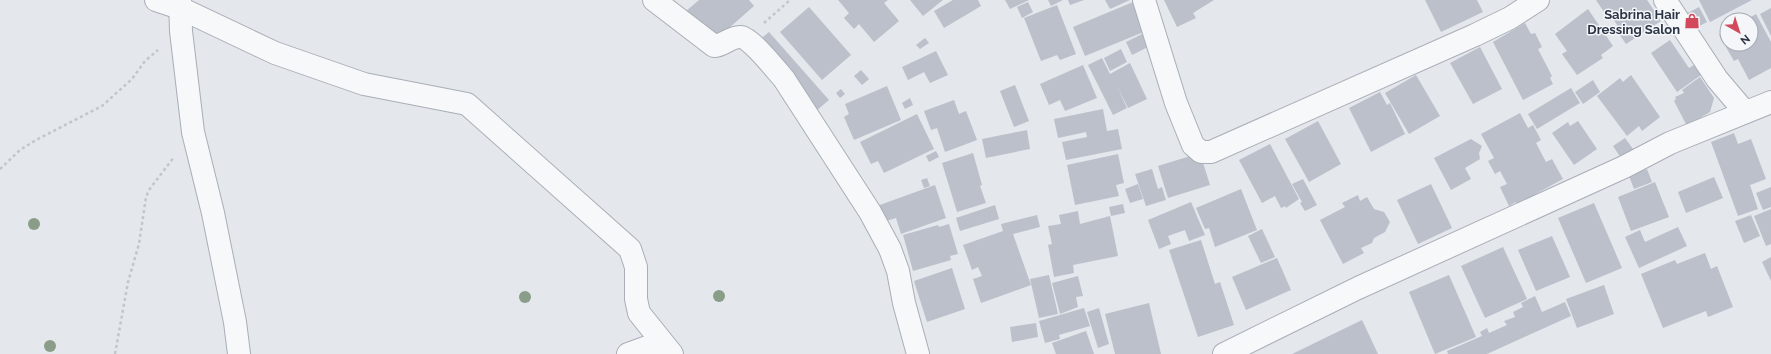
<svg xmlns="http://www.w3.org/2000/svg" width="1771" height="354" viewBox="0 0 1771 354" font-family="Raleway,sans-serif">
<rect width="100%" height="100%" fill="#e4e7ec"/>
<!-- building -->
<g fill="#bbc0ca">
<polygon points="699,0 749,0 754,6 712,43 685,12"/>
<polygon points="838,0 888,0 884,3 899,21 874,42 859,24 854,29 844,18 849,13"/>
<polygon points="910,0 943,0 923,16"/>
<polygon points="953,0 978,0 981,6 944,28 934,11"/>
<polygon points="1005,0 1029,0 1010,9"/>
<polygon points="1048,0 1063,0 1051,6"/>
<polygon points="1068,0 1084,0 1070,5"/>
<polygon points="1105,0 1130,0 1110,9"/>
<polygon points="1138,0 1151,29 1085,56 1073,27"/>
<polygon points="1164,0 1214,0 1193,13 1196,18 1177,27"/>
<polygon points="1425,0 1477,0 1483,12 1441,32"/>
<polygon points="1596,0 1647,0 1661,21 1626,44 1617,31 1620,29 1613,19 1610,21"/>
<polygon points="1699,0 1752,0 1710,22"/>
<polygon points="1028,2 1033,12 1022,18 1017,7"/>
<polygon points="1057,5 1076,54 1060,60 1057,55 1041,61 1024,18"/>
<polygon points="809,7 851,55 822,80 780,32"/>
<polygon points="1699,7 1707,22 1692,30 1684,15"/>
<polygon points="1771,8 1771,36 1760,14"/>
<polygon points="1588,9 1613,46 1601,55 1603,58 1577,75 1562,54 1567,51 1555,34"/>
<polygon points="1756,14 1771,42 1771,68 1749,80 1738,59 1734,61 1719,35 1727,30 1727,44 1751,44 1751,20 1746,20"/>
<polygon points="1525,23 1531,34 1535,33 1542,47 1538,49 1552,76 1550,78 1553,84 1523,100 1493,42"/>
<polygon points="1150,30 1156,43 1132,55 1126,42"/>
<polygon points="769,32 829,100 816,111 757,42"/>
<polygon points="925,38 929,43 920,49 916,45"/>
<polygon points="1670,40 1689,68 1694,65 1701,75 1677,92 1651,53"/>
<polygon points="1480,47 1502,89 1473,104 1450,63"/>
<polygon points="1121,49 1127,62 1110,71 1104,58"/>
<polygon points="936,51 948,75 930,83 924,72 908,80 902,67"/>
<polygon points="1102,58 1110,74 1130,63 1147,99 1128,108 1117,86 1127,108 1113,115 1088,65"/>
<polygon points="1083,65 1097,98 1065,111 1060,100 1049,105 1040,84"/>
<polygon points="861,70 869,79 862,85 854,76"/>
<polygon points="1416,75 1440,116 1409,134 1385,93"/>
<polygon points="1631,75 1660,117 1642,131 1639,126 1627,136 1597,96 1620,78 1623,82"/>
<polygon points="1700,77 1714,98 1710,112 1687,126 1674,101 1676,99 1675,97 1684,93 1682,90"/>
<polygon points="1593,80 1600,92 1583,104 1575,92"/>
<polygon points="1015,85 1029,121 1014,127 1000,91"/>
<polygon points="887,86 901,120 854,140 844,117 849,114 845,104"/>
<polygon points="1571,88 1580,103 1537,129 1528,114"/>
<polygon points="841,89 845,94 840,98 836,93"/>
<polygon points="1380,92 1387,105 1390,103 1405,134 1371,152 1349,108"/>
<polygon points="910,98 913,105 905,109 902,103"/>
<polygon points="954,100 959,114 966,111 977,140 945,152 937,128 931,130 924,111"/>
<polygon points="1103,109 1107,131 1118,129 1122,149 1066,160 1062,142 1087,137 1086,132 1058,138 1054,119"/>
<polygon points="1520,113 1528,128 1533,125 1541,140 1536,143 1546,162 1552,159 1563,179 1517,204 1516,202 1509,206 1500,187 1507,184 1500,171 1495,174 1488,161 1494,158 1481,134"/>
<polygon points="917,114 934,149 884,173 878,161 871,164 860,142"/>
<polygon points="1318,121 1341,164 1309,182 1285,139"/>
<polygon points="1578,121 1597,149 1574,165 1552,133 1568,122 1570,126"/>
<polygon points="1027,130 1030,149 986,158 982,139"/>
<polygon points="1734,133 1738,144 1751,139 1766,179 1750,185 1758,209 1738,216 1711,142"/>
<polygon points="1625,138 1633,149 1621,158 1613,146"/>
<polygon points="1471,139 1482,146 1479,153 1480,159 1465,168 1471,179 1451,190 1434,158"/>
<polygon points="1270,144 1299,199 1286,208 1285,206 1281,208 1275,196 1262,203 1239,160"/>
<polygon points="936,151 939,157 929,162 926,156"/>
<polygon points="973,153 982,185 980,186 986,203 957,212 942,163"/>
<polygon points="1200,153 1210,185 1168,198 1158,166"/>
<polygon points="1118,154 1124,183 1116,185 1119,196 1075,205 1067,165"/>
<polygon points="1152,169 1158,189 1162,187 1166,200 1146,206 1135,174"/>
<polygon points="1647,169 1652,182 1634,189 1629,176"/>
<polygon points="1714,177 1723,198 1686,213 1678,192"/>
<polygon points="927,178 930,186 924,188 921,180"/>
<polygon points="1303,179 1317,205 1305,211 1300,203 1302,202 1292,184"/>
<polygon points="1655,182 1669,217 1631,231 1618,197"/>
<polygon points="1138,184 1143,199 1130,203 1125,189"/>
<polygon points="1431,184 1452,228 1418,244 1397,200"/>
<polygon points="935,185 946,218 901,234 896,218 883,222 877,206"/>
<polygon points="1771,187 1771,207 1763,210 1756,193"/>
<polygon points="1241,189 1257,230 1215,247 1209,228 1205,229 1196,208"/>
<polygon points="1358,195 1360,201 1367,197 1374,209 1384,212 1390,222 1385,232 1374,238 1372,243 1361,248 1364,253 1343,264 1320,220 1345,207 1342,203"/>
<polygon points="1191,202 1205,235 1189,241 1185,230 1168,236 1171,244 1159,249 1148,220"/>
<polygon points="1594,203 1622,268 1586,283 1558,218"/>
<polygon points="1123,204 1125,213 1111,216 1109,207"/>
<polygon points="995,205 999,219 960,231 956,218"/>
<polygon points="1771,209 1771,244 1766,246 1754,216"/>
<polygon points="1078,211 1080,224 1110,216 1118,256 1073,265 1074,273 1054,277 1048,245 1052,244 1048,226 1061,224 1059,215"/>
<polygon points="1037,215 1040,227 1013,234 1031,285 981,303 973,279 982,276 978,267 972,270 963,245 1003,231 1001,224"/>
<polygon points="1751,215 1760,236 1744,243 1735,221"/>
<polygon points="949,224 958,254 950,256 951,260 913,271 903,235 938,225 939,227"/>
<polygon points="1678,227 1687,246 1639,268 1625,237 1640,230 1645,242"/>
<polygon points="1262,229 1275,257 1261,263 1248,236"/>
<polygon points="1552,236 1570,277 1536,291 1518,250"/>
<polygon points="1201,240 1215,284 1220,282 1234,325 1198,337 1169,250"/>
<polygon points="1503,247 1527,299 1485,318 1461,266"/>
<polygon points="1705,253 1711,269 1717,266 1733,307 1708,317 1706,311 1663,328 1641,274 1675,260 1677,264"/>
<polygon points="1771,257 1771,281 1762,262"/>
<polygon points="1277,258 1291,290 1246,310 1232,277"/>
<polygon points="952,268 965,309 927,322 914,281"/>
<polygon points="1049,275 1058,314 1039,318 1030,279"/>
<polygon points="1449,275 1476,337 1435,354 1409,292"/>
<polygon points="1078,276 1083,296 1076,297 1078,307 1060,314 1052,283"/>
<polygon points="1604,285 1614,314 1577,328 1566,299"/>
<polygon points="1535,296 1542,312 1565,302 1571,316 1487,354 1448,354 1447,351 1482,336 1480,332 1487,328 1489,333 1507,325 1504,321 1515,317 1513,312 1523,307 1521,303"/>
<polygon points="1149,303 1161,354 1115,354 1105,314"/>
<polygon points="1084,308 1090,326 1059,335 1060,339 1045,343 1039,321"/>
<polygon points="1099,308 1109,344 1098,348 1087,312"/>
<polygon points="1362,320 1378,354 1292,354"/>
<polygon points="1036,323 1038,337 1012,342 1010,327"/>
<polygon points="1086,331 1094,354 1056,354 1052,343"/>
</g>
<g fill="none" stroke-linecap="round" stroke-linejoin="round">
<defs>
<g id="minor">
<polyline points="156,0 180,8 275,53 364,84 467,104 630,249 636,267 636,299 639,313 672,354"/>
<polyline points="180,0 181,31 193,132 213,213 235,322 239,354"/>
<path d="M654 0 714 46C723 46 731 36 741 37 750 37 777 71 784 79L870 212 890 249 898 271 904 303 918 354"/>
<polyline points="1144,0 1176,103 1193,145 1201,152 1211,152 1475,35 1510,18 1538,0"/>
<polyline points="1665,0 1717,79 1745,112"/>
<polyline points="628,354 661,342"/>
<polyline points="1224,354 1358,288 1624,167 1670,143 1771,102"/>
</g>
</defs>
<!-- minor casing -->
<use href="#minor" stroke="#a9aeb7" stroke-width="24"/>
<!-- path -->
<g stroke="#c2c5cb" stroke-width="2.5" stroke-dasharray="3 3" stroke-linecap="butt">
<polyline points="764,23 790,0"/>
<polyline points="0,169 20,150 36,140 102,106 132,79 145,61 158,50"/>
<polyline points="115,354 128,282 139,244 146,197 149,190 174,157"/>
</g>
<!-- minor -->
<use href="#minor" stroke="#f7f8fa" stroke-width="22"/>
</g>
<!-- trees -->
<g fill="#899d89">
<circle cx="34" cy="224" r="6"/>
<circle cx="719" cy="296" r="6"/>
<circle cx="525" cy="297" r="6"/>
<circle cx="50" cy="346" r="6"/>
</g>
<!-- icons -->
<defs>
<symbol id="shop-bare" viewBox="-9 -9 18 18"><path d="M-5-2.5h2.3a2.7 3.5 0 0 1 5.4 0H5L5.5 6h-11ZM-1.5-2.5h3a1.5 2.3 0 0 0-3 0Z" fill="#d1495b" stroke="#f4f6f9" stroke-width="2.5" paint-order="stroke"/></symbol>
</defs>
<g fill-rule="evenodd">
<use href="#shop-bare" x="1681" y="10" width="22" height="22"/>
</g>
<g text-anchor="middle" stroke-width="3" stroke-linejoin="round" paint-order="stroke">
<!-- poi labels -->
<g font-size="13" font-weight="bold" fill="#2b3445" stroke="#f4f6f9" text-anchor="end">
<text x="1680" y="19">Sabrina Hair<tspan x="1680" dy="15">Dressing Salon</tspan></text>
</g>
</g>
<!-- north arrow -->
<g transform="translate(1739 32) rotate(141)"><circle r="19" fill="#f4f6f9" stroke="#a4a8b1"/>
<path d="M0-3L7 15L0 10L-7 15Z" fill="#d1495b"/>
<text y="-6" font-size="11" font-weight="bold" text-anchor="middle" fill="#2b3445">N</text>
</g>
</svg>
